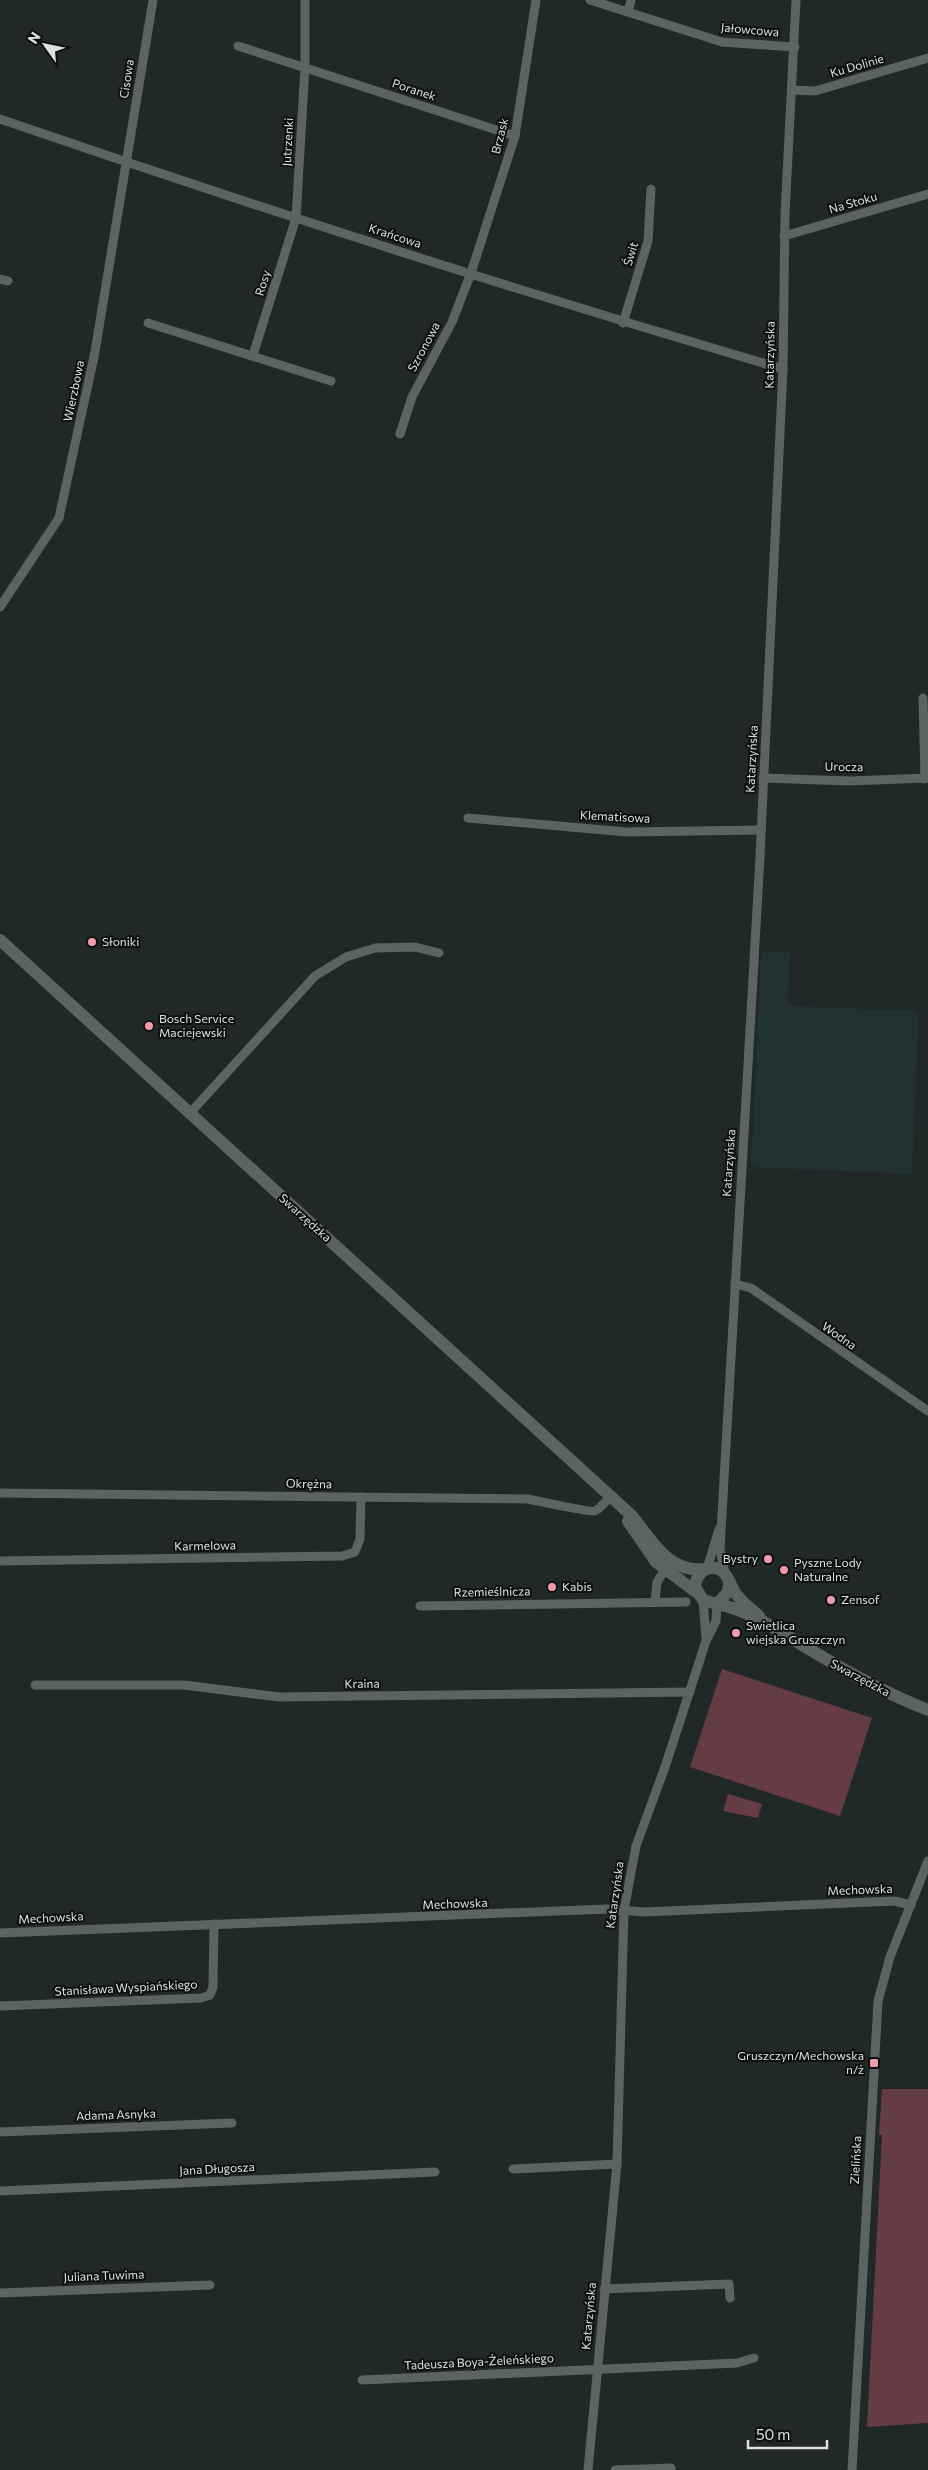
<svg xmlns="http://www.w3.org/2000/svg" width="928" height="2470" viewBox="0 0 928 2470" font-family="Commissioner,sans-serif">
<rect width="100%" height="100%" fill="#202828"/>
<!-- built -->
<polygon fill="#223232" points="761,951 790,953 788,1006 919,1011 912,1174 751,1167"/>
<!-- green -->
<g fill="#653c43">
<polygon points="722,1669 872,1718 840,1816 690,1767"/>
<polygon points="728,1794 762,1804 758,1818 723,1811"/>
<polygon points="882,2089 928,2089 928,2423 867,2427 882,2135 879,2135"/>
</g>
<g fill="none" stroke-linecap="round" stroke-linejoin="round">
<!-- street -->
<g stroke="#5b6363" stroke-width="9">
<polyline points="590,0 722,42 795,47"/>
<polyline points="628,12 631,0"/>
<polyline points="238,46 515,136"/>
<polyline points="792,90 815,91 928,58"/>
<path d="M0 119C259 208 521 292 783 369"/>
<polyline points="784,236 928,194"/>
<polyline points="0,279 8,281"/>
<polyline points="148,323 331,381"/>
<polyline points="623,323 648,241 651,189"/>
<polyline points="253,355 296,218 305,67 305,0"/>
<polyline points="400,434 412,397 452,322 471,273 515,136 536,0"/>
<polyline points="0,607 59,518 95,352 153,0"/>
<polyline points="923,698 925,779"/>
<polyline points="763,778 849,781 928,778"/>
<polyline points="468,818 627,832 761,830"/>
<polyline points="190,1113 315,976 346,957 375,948 415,947 439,953"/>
<polyline points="735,1284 751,1288 928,1411"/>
<path d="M0 1493 528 1499C538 1501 591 1513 595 1511 600 1509 605 1502 610 1497"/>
<polyline points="0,1561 342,1556 355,1552 360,1539 361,1497"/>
<polyline points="707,1569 719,1529"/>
<polyline points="725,1574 720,1549 760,857 783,369 785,214 796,0"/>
<polyline points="703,1600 706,1638"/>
<polyline points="655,1602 657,1582 668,1565"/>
<polyline points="420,1606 686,1602"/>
<polyline points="35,1685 184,1685 279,1697 690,1692"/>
<polyline points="0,1933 607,1909 644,1912 894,1901 911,1905"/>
<polyline points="0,2006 201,1998 210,1995 213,1987 214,1924"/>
<polyline points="0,2132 232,2123"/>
<polyline points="513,2169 617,2164"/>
<polyline points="0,2191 435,2172"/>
<polyline points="604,2289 729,2284 730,2298"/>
<polyline points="0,2293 210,2285"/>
<polyline points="362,2380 737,2363 754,2358"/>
<polyline points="588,2470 617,2164 624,1910 636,1846 665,1767 706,1641 716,1621 717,1604"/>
<polyline points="615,2470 671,2468"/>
<polyline points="852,2470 878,2001 890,1957 928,1861"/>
</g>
<!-- secondary -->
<g stroke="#5b6363" stroke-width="12">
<path d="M0 940 631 1515C653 1541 668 1574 707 1569"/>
<polyline points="628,1521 656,1562 696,1592"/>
<path d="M729 1582 728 1592 717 1604 703 1600 695 1587C696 1573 709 1562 722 1571 729 1576 731 1587 736 1594 742 1602 751 1609 759 1616"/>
<path d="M717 1604C750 1610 780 1632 809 1649 847 1672 887 1694 928 1710"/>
</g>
</g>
<!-- markers -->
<g fill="#f39aaa" stroke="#0d1010" stroke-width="2">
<circle cx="92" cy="942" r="5"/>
<circle cx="149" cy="1026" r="5"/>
<circle cx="768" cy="1559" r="5"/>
<circle cx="784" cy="1570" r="5"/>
<circle cx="552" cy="1587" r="5"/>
<circle cx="831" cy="1600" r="5"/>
<circle cx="736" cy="1633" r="5"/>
<rect x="869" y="2058" width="10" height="10" rx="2.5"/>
</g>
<g text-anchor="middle" stroke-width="4" stroke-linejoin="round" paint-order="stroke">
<!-- street labels -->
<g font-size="12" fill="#dce1e1" stroke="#0d1010">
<text transform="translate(750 30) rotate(5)" y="4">Jałowcowa</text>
<text transform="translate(857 66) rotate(-16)" y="4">Ku Dolinie</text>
<text transform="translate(127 79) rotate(-81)" y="4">Cisowa</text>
<text transform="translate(414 90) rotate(18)" y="4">Poranek</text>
<text transform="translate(500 136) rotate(-76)" y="4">Brzask</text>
<text transform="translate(288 142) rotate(-87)" y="4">Jutrzenki</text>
<text transform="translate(853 203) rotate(-16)" y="4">Na Stoku</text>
<text transform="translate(395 236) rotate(18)" y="4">Krańcowa</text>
<text transform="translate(631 254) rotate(-73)" y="4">Świt</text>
<text transform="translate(263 283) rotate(-73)" y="4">Rosy</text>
<text transform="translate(424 347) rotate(-62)" y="4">Szronowa</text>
<text transform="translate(770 355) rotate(-89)" y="4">Katarzyńska</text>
<text transform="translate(74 391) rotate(-78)" y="4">Wierzbowa</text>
<text transform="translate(752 759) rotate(-87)" y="4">Katarzyńska</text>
<text transform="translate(844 767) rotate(1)" y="4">Urocza</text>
<text transform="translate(615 817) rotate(3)" y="4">Klematisowa</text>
<text transform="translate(729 1163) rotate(-86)" y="4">Katarzyńska</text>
<text transform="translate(305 1218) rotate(42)" y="4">Swarzędzka</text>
<text transform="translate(839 1336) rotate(35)" y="4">Wodna</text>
<text transform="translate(309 1484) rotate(1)" y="4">Okrężna</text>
<text transform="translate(205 1546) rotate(-1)" y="4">Karmelowa</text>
<text transform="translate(492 1592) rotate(-1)" y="4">Rzemieślnicza</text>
<text transform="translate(860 1678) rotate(28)" y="4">Swarzędzka</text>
<text transform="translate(362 1684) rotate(-1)" y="4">Kraina</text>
<text transform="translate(860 1890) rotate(-2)" y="4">Mechowska</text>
<text transform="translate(615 1895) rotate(-82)" y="4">Katarzyńska</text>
<text transform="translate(455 1904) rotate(-2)" y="4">Mechowska</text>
<text transform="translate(51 1918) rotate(-3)" y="4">Mechowska</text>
<text transform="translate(126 1988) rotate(-3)" y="4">Stanisława Wyspiańskiego</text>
<text transform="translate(116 2115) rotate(-2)" y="4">Adama Asnyka</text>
<text transform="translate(856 2160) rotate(-87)" y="4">Zielińska</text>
<text transform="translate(217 2169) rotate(-3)" y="4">Jana Długosza</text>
<text transform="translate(104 2276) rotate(-2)" y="4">Juliana Tuwima</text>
<text transform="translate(589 2316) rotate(-85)" y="4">Katarzyńska</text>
<text transform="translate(479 2362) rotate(-3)" y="4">Tadeusza Boya-Żeleńskiego</text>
</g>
<!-- poi labels -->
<g font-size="12" fill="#dce1e1" stroke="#0d1010" text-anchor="start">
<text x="102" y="946">Słoniki</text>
<text x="159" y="1023">Bosch Service<tspan x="159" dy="14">Maciejewski</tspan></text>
<text x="758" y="1563" text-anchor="end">Bystry</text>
<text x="794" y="1567">Pyszne Lody<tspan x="794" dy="14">Naturalne</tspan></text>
<text x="562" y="1591">Kabis</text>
<text x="841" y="1604">Zensof</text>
<text x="746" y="1630">Swietlica<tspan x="746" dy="14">wiejska Gruszczyn</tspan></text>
<text x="864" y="2060" text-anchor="end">Gruszczyn/Mechowska<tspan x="864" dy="14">n/ż</tspan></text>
</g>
</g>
<!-- north arrow -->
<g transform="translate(45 45) rotate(303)" stroke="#0d1010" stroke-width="4" paint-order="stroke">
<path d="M0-4L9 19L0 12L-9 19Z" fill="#dce1e1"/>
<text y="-8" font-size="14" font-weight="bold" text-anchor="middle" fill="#dce1e1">N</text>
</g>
<!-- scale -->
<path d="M748 2440v8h79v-8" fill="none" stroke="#dce1e1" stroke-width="2.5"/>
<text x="756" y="2440" font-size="15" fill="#dce1e1" stroke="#0d1010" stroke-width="4" paint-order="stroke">50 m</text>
</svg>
